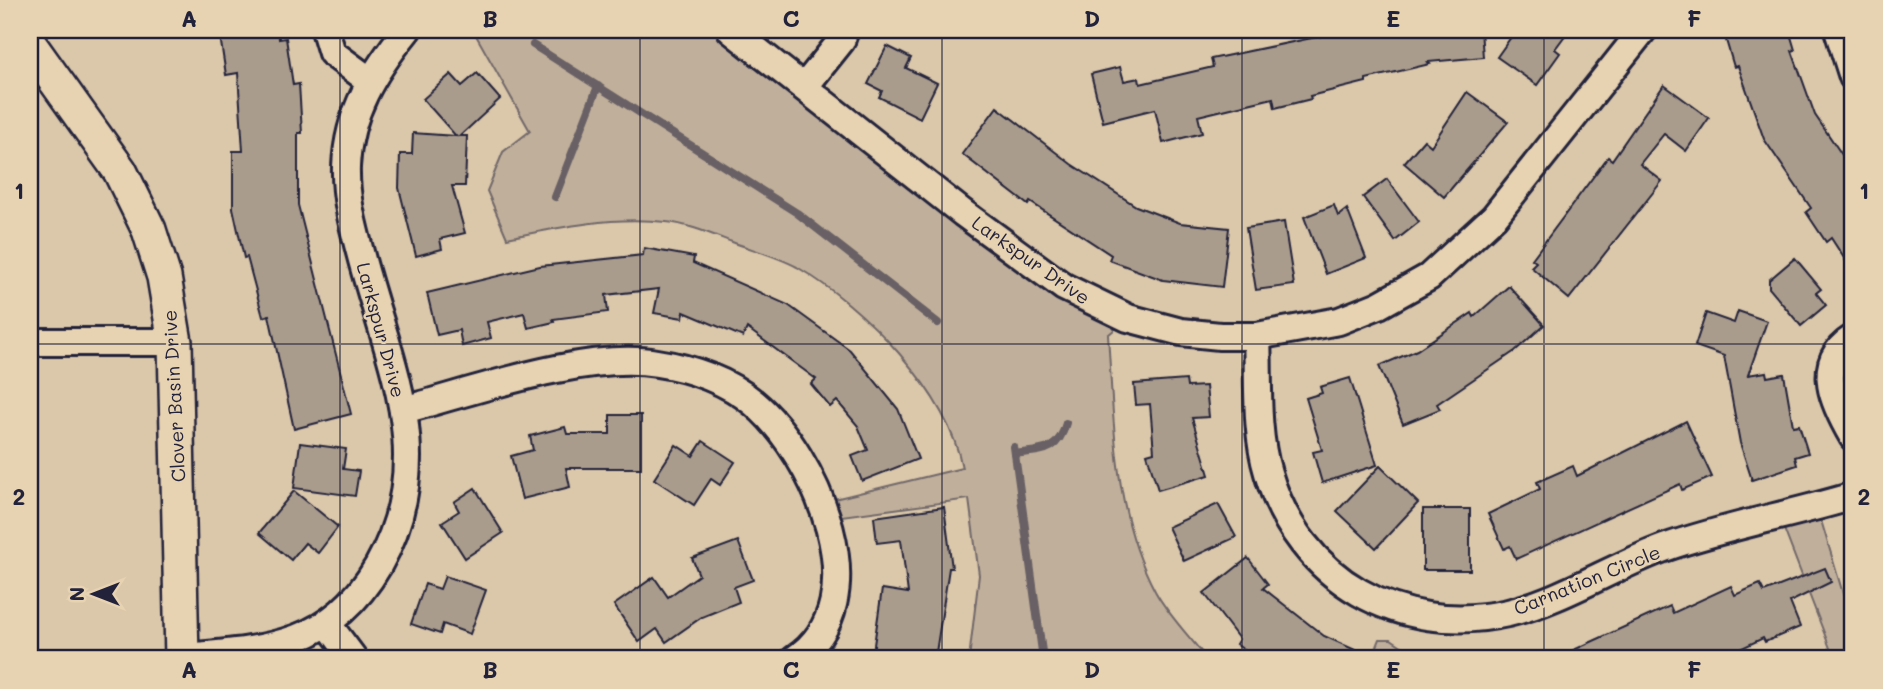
<svg xmlns="http://www.w3.org/2000/svg" width="1883" height="689" viewBox="0 0 1883 689" font-family="Mali,sans-serif">
<rect width="100%" height="100%" fill="#dbc8aa"/>
<filter id="ink" filterUnits="userSpaceOnUse"><feTurbulence type="fractalNoise" baseFrequency=".0143" numOctaves="2"/><feDisplacementMap in="SourceGraphic" scale="14" xChannelSelector="R" yChannelSelector="G"/><feConvolveMatrix kernelMatrix="1 2 1 2 8 2 1 2 1" color-interpolation-filters="sRGB"/></filter>
<g filter="url(#ink)">
<!-- green -->
<g fill="#c0af9a" stroke="#71686a" stroke-width="2">
<path d="M473 30H731L1128 318 1108 335C1114 422 1113 512 1155 591 1168 615 1190 637 1207 659H969L979 575 969 499 827 518 822 502 962 468C948 391 863 306 797 267 777 256 753 250 732 242 711 234 688 224 666 222 611 216 560 227 507 238L487 191 503 152 530 131Z"/>
<polygon points="1817,507 1853,627 1853,659 1832,659 1833,656 1779,516"/>
<polygon points="1380,639 1391,639 1403,647 1401,659 1372,659"/>
</g>
<g fill="none" stroke-linecap="round" stroke-linejoin="round">
<!-- stream -->
<g stroke="#686065" stroke-width="8">
<polyline points="533,45 797,213 938,323"/>
<polyline points="555,197 598,86"/>
<polyline points="1014,447 1043,659"/>
<path d="M1015 454C1042 450 1058 453 1066 423"/>
</g>
</g>
<!-- building -->
<g fill="#aa9c8c" stroke="#22223b" stroke-width="2">
<polygon points="259,30 278,30 279,39 286,38 293,85 299,84 302,133 298,133 298,205 351,414 294,429 269,315 263,317 247,257 244,258 233,208 233,151 243,151 238,73 226,75 220,36"/>
<polygon points="1350,30 1481,30 1483,57 1428,62 1430,64 1366,79 1366,82 1310,96 1311,99 1275,108 1273,98 1198,116 1202,133 1163,143 1155,109 1103,122 1091,74 1120,67 1124,81 1139,78 1140,84 1213,67 1211,59"/>
<polygon points="1516,30 1569,30 1555,49 1560,53 1537,85 1497,57"/>
<polygon points="1723,30 1789,30 1795,50 1792,51 1815,115 1853,171 1853,272 1831,238 1826,242 1806,212 1811,208 1764,139 1738,66 1734,67"/>
<polygon points="887,46 911,58 906,68 937,83 920,118 879,97 882,91 868,84"/>
<polygon points="477,73 500,99 460,136 467,136 465,186 452,186 465,233 440,239 442,249 416,256 399,188 400,154 412,154 413,133 456,136 423,99 451,74 462,86"/>
<polygon points="1664,85 1709,118 1686,151 1664,134 1640,164 1662,181 1569,299 1531,267 1536,262 1532,259 1608,157 1612,160"/>
<polygon points="1467,92 1508,122 1444,197 1404,163 1424,140 1431,146"/>
<polygon points="997,107 1071,164 1136,206 1180,223 1229,228 1222,287 1163,280 1109,260 1111,255 1030,202 1028,205 962,154"/>
<polygon points="1387,179 1419,222 1395,241 1363,197"/>
<polygon points="1334,205 1338,216 1347,209 1366,258 1326,274 1304,217"/>
<polygon points="1284,222 1294,285 1256,290 1246,228"/>
<polygon points="644,248 694,257 693,263 788,305 850,350 898,409 918,459 862,481 852,456 868,450 858,426 837,401 830,407 811,384 816,379 747,328 743,337 684,312 683,318 654,313 659,289 606,295 608,312 553,319 554,322 528,328 524,313 487,322 491,338 462,346 459,330 437,335 427,293 540,266 643,255"/>
<polygon points="1795,258 1821,289 1816,293 1826,305 1801,326 1769,288 1769,280"/>
<polygon points="1509,286 1544,325 1515,351 1437,404 1440,409 1403,424 1379,366 1417,350 1472,313 1474,317"/>
<polygon points="1738,311 1767,321 1748,375 1766,372 1767,377 1784,374 1793,426 1799,425 1808,453 1795,457 1797,465 1752,480 1740,443 1724,356 1695,346 1706,313 1734,323"/>
<polygon points="1350,378 1377,465 1322,483 1313,452 1322,450 1306,398 1322,393 1320,387"/>
<polygon points="1186,380 1187,387 1206,386 1209,417 1192,418 1209,475 1158,490 1147,454 1154,452 1150,404 1136,405 1134,384"/>
<polygon points="610,415 641,415 641,468 566,468 570,487 522,499 511,456 533,450 530,436 565,427 567,434 610,434"/>
<polygon points="1686,421 1712,477 1682,490 1680,484 1516,559 1510,546 1504,549 1488,514 1540,489 1537,482 1573,466 1577,476"/>
<polygon points="703,441 735,462 720,485 711,479 694,505 654,479 676,445 693,456"/>
<polygon points="300,443 346,449 343,469 359,471 355,496 294,488"/>
<polygon points="1380,466 1418,503 1376,548 1337,511"/>
<polygon points="475,488 503,533 465,558 442,522 459,511 454,502"/>
<polygon points="294,491 338,527 318,553 305,543 291,560 259,533"/>
<polygon points="1218,504 1236,537 1184,561 1168,527"/>
<polygon points="944,507 952,568 949,568 935,659 872,659 882,589 908,593 901,540 877,543 874,517"/>
<rect x="1423" y="509" width="47" height="61"/>
<polygon points="738,541 753,580 734,587 739,602 702,617 666,642 657,629 639,642 614,605 654,577 668,597 699,575 692,558"/>
<polygon points="1248,558 1268,584 1263,588 1324,636 1375,659 1256,659 1236,644 1239,639 1204,593"/>
<polygon points="1825,568 1831,582 1790,602 1800,627 1765,642 1763,638 1719,659 1710,659 1705,649 1683,659 1554,659 1670,606 1673,613 1731,586 1735,595 1760,584 1764,592"/>
<polygon points="445,576 486,590 470,634 443,624 440,634 411,624 425,584 440,589"/>
</g>
<g fill="none" stroke-linecap="round" stroke-linejoin="round">
<defs>
<g id="minor">
<polyline points="325,30 332,53 370,81"/>
<polyline points="731,30 963,213 1064,287 1128,318 1181,332 1220,336 1257,336 1339,321 1379,305 1429,277 1494,217 1643,30"/>
<polyline points="1838,30 1853,77"/>
<polyline points="805,86 841,41 845,30"/>
<path d="M1257 336C1259 381 1255 430 1268 473 1299 580 1400 637 1508 613 1562 600 1612 567 1664 548 1726 526 1791 515 1853 496"/>
<path d="M1853 338C1813 363 1835 406 1853 437"/>
<polyline points="30,342 175,342"/>
<path d="M403 410C475 391 585 351 657 363 691 368 728 381 754 403 815 454 881 602 795 659"/>
<polyline points="327,623 354,659"/>
<path d="M182 657C266 650 331 647 378 566 438 460 391 368 362 260 354 229 345 199 346 167 348 112 374 71 407 30"/>
</g>
<polyline id="tertiary" points="30,45 120,171 149,230 164,277 175,342 182,659"/>
</defs>
<!-- minor casing -->
<use href="#minor" stroke="#22223b" stroke-width="32"/>
<!-- tertiary casing -->
<use href="#tertiary" stroke="#22223b" stroke-width="38"/>
<!-- minor -->
<use href="#minor" stroke="#e7d2b1" stroke-width="26"/>
<!-- tertiary -->
<use href="#tertiary" stroke="#e7d2b1" stroke-width="33"/>
</g>
</g>
<!-- grid -->
<path fill="none" stroke="#22223b" stroke-width="2" stroke-opacity="0.55" d="M340 30V659M640 30V659M942 30V659M1242 30V659M1544 30V659M30 344H1853"/>
<g text-anchor="middle" stroke-width="5" stroke-linejoin="round" paint-order="stroke">
<!-- street labels -->
<g font-size="19" fill="#22223b" stroke="#e7d2b1">
<text transform="translate(1031 260) rotate(35)" y="7">Larkspur Drive</text>
<text transform="translate(381 330) rotate(75)" y="7">Larkspur Drive</text>
<text transform="translate(174 396) rotate(-93)" y="7">Clover Basin Drive</text>
<text transform="translate(1587 580) rotate(-22)" y="7">Carnation Circle</text>
</g>
</g>
<!-- margin -->
<rect width="1883" height="689" fill="none" stroke="#e7d2b1" stroke-width="77"/>
<!-- north arrow -->
<g transform="translate(94 594) rotate(270)" stroke="#e7d2b1" stroke-width="5" paint-order="stroke">
<path d="M0-5L12 26L0 18L-12 26Z" fill="#22223b"/>
<text y="-10" font-size="19" font-weight="bold" text-anchor="middle" fill="#22223b">N</text>
</g>
<rect x="38" y="38" width="1806" height="612" fill="none" stroke="#22223b" stroke-width="2.5"/>
<g font-size="23" text-anchor="middle" font-weight="bold" fill="#22223b">
<text x="189" y="27">A</text>
<text x="490" y="27">B</text>
<text x="791" y="27">C</text>
<text x="1092" y="27">D</text>
<text x="1393" y="27">E</text>
<text x="1694" y="27">F</text>
<text x="19" y="199">1</text>
<text x="1864" y="199">1</text>
<text x="19" y="505">2</text>
<text x="1864" y="505">2</text>
<text x="189" y="678">A</text>
<text x="490" y="678">B</text>
<text x="791" y="678">C</text>
<text x="1092" y="678">D</text>
<text x="1393" y="678">E</text>
<text x="1694" y="678">F</text>
</g>
</svg>
